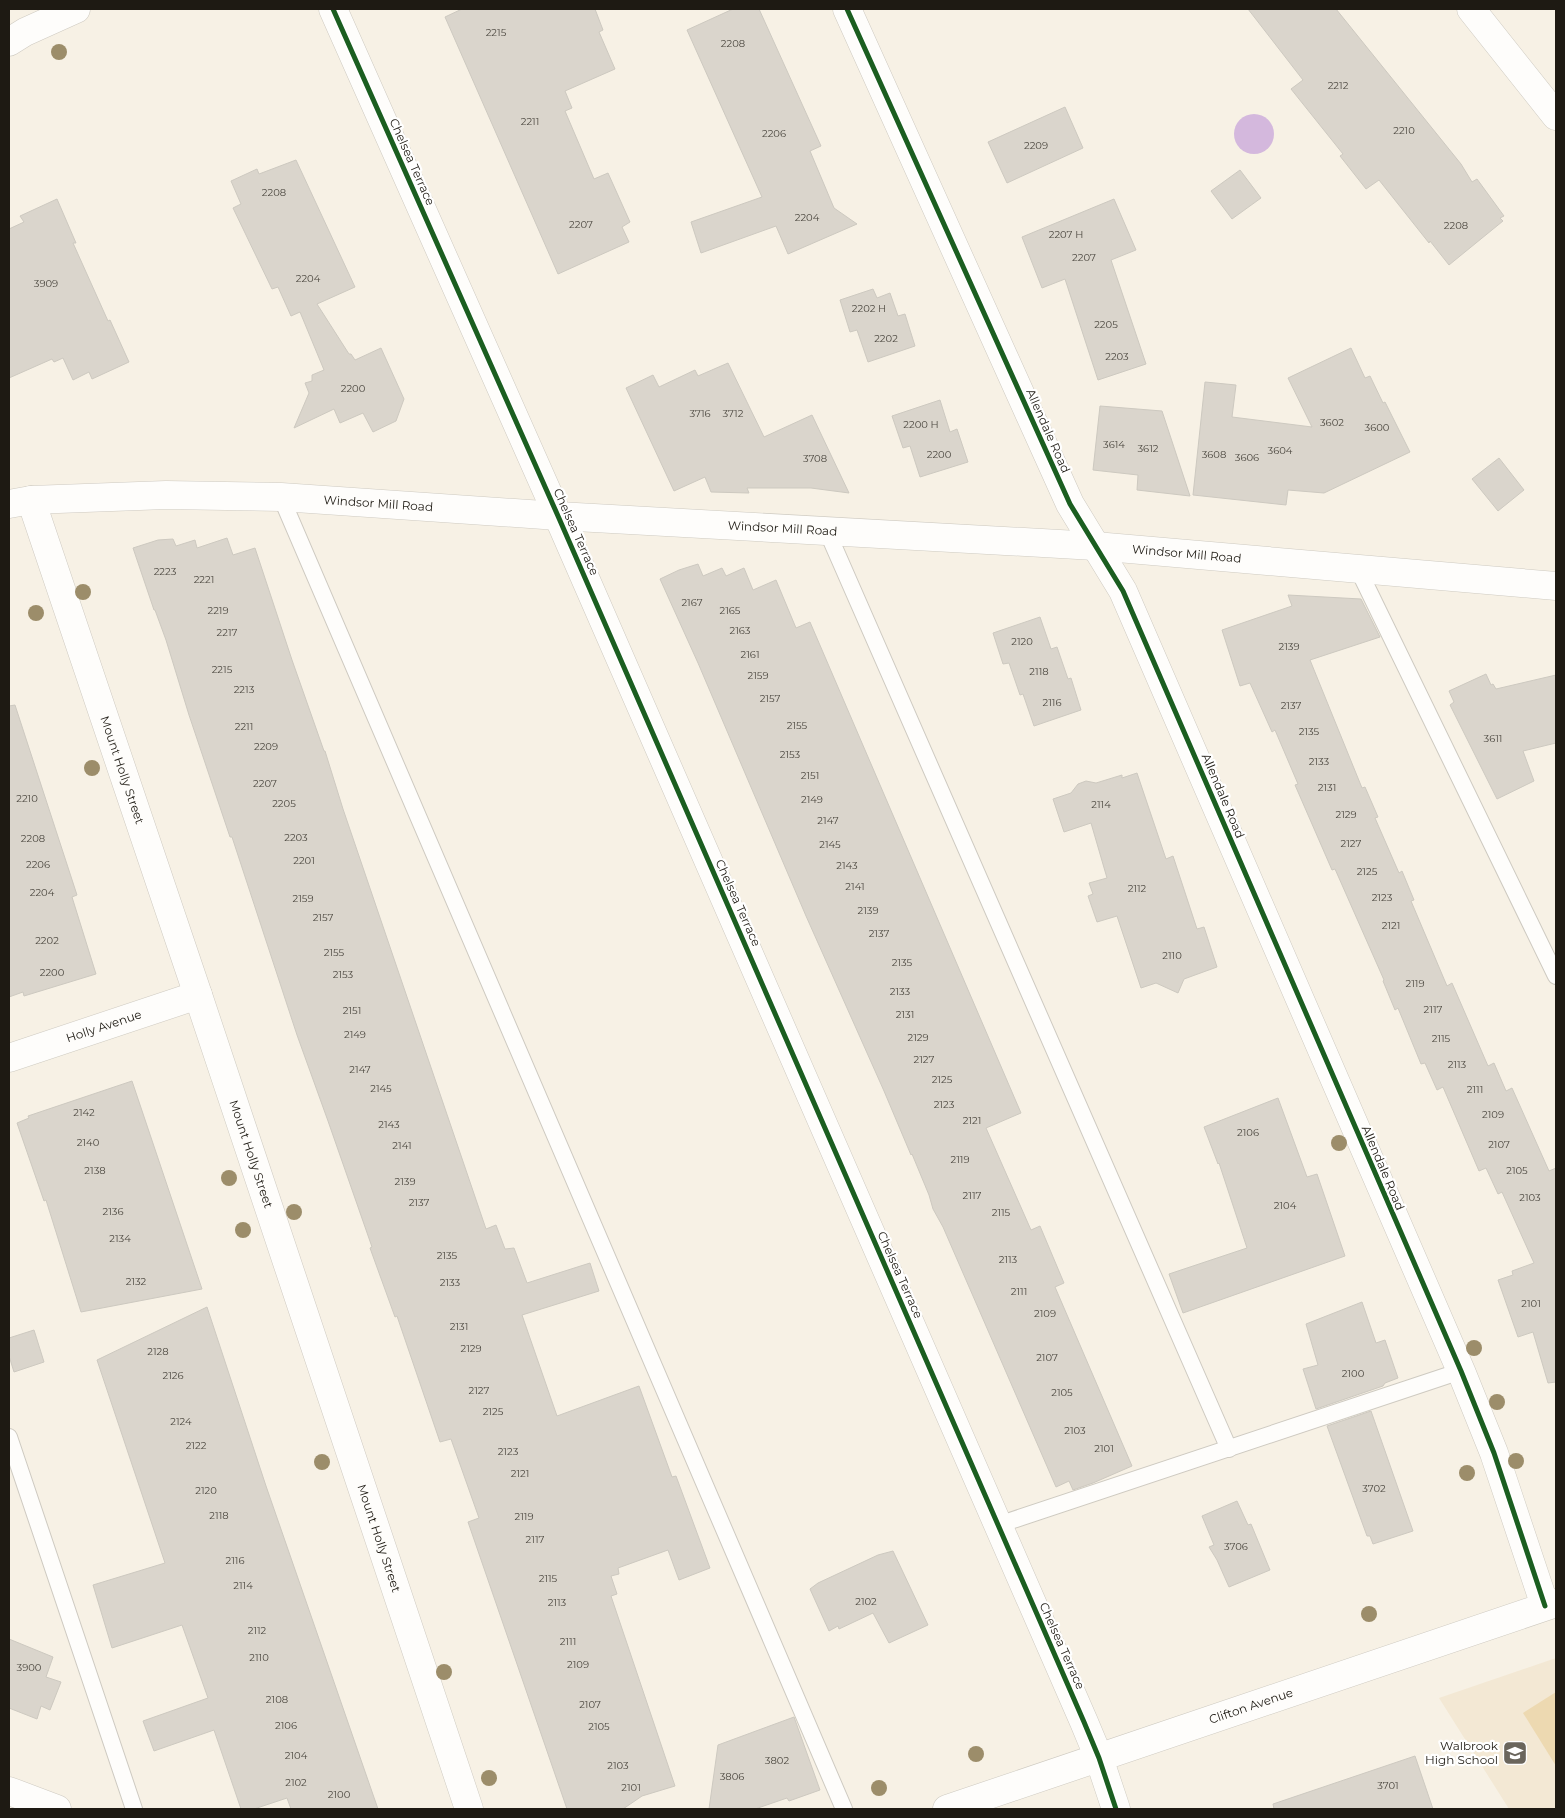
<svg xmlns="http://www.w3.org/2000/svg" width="1565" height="1818" viewBox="0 0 1565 1818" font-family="Montserrat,sans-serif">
<rect width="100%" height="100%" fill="#f7f1e5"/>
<!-- built -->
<polygon fill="#f3e8d4" points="1556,1658 1556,1809 1509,1809 1439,1698"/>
<!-- green -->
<polygon fill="#edd9b1" points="1556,1692 1556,1766 1523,1713"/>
<!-- water -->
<circle fill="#d4b8dd" cx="1254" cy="134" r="20"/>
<!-- building -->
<g fill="#dad5cc" stroke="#cdc9c0">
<polygon points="462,9 595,9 603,30 599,32 615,69 565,91 572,108 565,111 594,179 608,173 630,222 622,227 629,242 558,274 445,17"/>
<polygon points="733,9 759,9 821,146 810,151 834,208 857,224 788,254 776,226 701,253 691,222 762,197 687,30"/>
<polygon points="1248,9 1336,9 1461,164 1472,182 1477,179 1504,216 1500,218 1503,221 1449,265 1430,241 1429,243 1379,180 1366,189 1340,156 1343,154 1291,89 1303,80"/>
<polygon points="1065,107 1083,148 1007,183 988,142"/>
<polygon points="296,160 355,287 317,304 349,354 351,354 355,360 381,348 404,399 396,421 373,432 363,413 340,423 334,409 294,428 309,393 305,383 312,381 312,375 324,370 300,312 291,316 278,287 272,289 233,208 241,204 231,181 257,169 259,174"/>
<polygon points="1240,170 1261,198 1232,219 1211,191"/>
<polygon points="57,199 76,243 73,243 108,321 110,320 129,362 92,379 89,372 73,380 63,358 54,362 52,359 9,378 9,229 24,222 20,216"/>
<polygon points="1114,199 1136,250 1111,260 1146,364 1098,380 1065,279 1042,288 1022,237"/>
<polygon points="873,289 877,298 890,293 898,316 905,314 915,346 868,362 857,330 850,332 840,300"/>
<polygon points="1351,348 1365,378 1370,376 1383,403 1385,402 1410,452 1324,493 1288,490 1286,505 1193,495 1205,382 1236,385 1232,417 1312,427 1288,378"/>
<polygon points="728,363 764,437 812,415 849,493 811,488 747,488 749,493 711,492 705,477 674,491 626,388 653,375 659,387 695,370 698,376"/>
<polygon points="940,400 950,432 957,429 968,462 920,477 910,446 903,448 892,416"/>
<polygon points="1100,406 1162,411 1190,496 1137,490 1138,475 1093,470"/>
<polygon points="1499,458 1524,490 1498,511 1472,479"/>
<polygon points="227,538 233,555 255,548 292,660 324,751 325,751 343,809 486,1229 496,1225 505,1249 514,1248 527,1283 590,1263 599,1291 522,1315 557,1416 639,1386 672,1477 676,1476 710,1568 679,1580 668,1550 618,1568 619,1574 611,1576 617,1594 611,1596 675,1786 642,1796 623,1809 567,1809 468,1522 479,1518 451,1439 440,1442 397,1316 395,1317 370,1248 372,1247 328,1121 297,1035 232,837 230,837 189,715 166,640 155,610 154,610 133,548 158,540 173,539 176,546 195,540 197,548"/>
<polygon points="698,564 703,576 722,568 726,576 744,568 753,590 776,580 796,628 810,622 1021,1113 986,1128 1031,1230 1040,1226 1064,1283 1055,1287 1132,1466 1093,1483 1073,1490 1069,1481 1056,1487 943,1227 933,1209 929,1195 912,1154 911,1155 884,1091 806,916 698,663 660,579 679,570"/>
<polygon points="1288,595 1361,599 1380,637 1310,660 1362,788 1365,787 1378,817 1375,818 1399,873 1402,871 1414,900 1411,901 1447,986 1452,983 1488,1066 1494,1063 1506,1091 1512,1088 1549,1171 1556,1168 1556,1382 1548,1383 1533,1332 1518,1337 1498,1280 1513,1275 1512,1271 1534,1263 1502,1192 1498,1194 1486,1168 1479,1171 1443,1087 1437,1090 1425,1063 1421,1064 1398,1008 1395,1010 1383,981 1384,980 1335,869 1332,870 1295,785 1298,784 1275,730 1272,732 1250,683 1240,686 1222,630 1292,606"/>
<polygon points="1040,617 1051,649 1057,647 1068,679 1071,678 1081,710 1034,726 1023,694 1020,695 1009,663 1003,664 993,633"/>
<polygon points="1486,674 1491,685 1493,684 1496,689 1556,675 1556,743 1523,751 1534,781 1497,799 1450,705 1454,702 1449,691"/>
<polygon points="15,705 77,895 72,897 96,974 24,996 23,992 9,997 9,706"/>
<polygon points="1137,773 1166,859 1173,856 1197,929 1204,927 1217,967 1184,979 1178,993 1156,983 1141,988 1117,916 1097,922 1088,896 1093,894 1089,883 1107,878 1091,823 1064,832 1053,799 1071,793 1078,784 1086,781 1096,783 1122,775 1122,778"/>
<polygon points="132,1081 202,1289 81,1312 46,1200 44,1201 17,1123 29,1118 28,1116"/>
<polygon points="1278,1098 1307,1177 1317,1174 1345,1256 1183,1313 1169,1274 1247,1248 1219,1163 1218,1164 1204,1127"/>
<polygon points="1362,1302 1376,1343 1385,1340 1398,1378 1385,1383 1383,1386 1316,1409 1303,1369 1318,1365 1306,1324"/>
<polygon points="207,1307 266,1486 378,1809 291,1809 287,1798 254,1809 241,1809 214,1730 154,1751 143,1721 208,1698 182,1625 112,1648 93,1585 165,1563 97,1360"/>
<polygon points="34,1330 44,1362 14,1372 9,1356 9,1338"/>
<polygon points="1371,1411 1413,1531 1373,1544 1370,1536 1367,1536 1327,1426"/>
<polygon points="1237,1501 1248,1525 1251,1524 1270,1570 1229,1587 1217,1560 1209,1547 1214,1545 1202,1516"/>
<polygon points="893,1551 928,1625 889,1643 873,1613 839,1629 838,1626 829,1631 810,1589 818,1583 878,1555"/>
<polygon points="9,1639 53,1657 46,1677 61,1682 50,1710 41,1706 37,1719 9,1708"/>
<polygon points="794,1717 820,1790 789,1801 787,1798 755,1809 709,1809 718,1745"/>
<polygon points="1415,1756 1433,1809 1274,1809 1273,1804"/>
</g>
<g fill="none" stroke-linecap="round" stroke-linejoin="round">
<defs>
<g id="service">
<polyline points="281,497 844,1809"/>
<polyline points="827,531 1229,1449"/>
<polyline points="1358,569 1556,976"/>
<polyline points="9,1437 134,1809"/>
<polyline points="998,1525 1461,1371"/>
</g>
<g id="minor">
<polyline points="333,9 558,516 1084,1722 1099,1758 1116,1809"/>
<polyline points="847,9 1070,504 1123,591 1461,1371 1494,1453 1545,1606"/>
<polyline points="1471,9 1556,116"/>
<path id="s1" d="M31 500 198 995 469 1809"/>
<path id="s2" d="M9 504 31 500 166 495 281 497 558 516 1095 546 1556 586"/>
<path id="s3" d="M9 1058 198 995"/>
</g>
<g id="tertiary">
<polyline points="9,1791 57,1809"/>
<path id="s4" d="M947 1809 1556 1603"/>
</g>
<polyline id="secondary" points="9,42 25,32 76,9"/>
</defs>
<!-- service casing -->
<use href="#service" stroke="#cecac1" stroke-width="18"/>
<!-- minor casing -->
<use href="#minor" stroke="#cecac1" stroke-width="29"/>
<!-- tertiary casing -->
<use href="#tertiary" stroke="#cecac1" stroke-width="29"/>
<!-- secondary casing -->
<use href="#secondary" stroke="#cecac1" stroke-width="29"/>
<!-- service -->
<use href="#service" stroke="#fefdfb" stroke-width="16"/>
<!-- minor -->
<use href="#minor" stroke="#fefdfb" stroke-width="28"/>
<!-- tertiary -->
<use href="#tertiary" stroke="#fefdfb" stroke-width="28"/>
<!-- secondary -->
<use href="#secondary" stroke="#fefdfb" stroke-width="28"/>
<defs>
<g id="cycleway">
<polyline points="333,9 558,516 1084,1722 1099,1758 1116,1809"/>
<polyline points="847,9 1070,504 1123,591 1461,1371 1494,1453 1545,1606"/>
</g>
</defs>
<!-- cycleway casing -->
<use href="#cycleway" stroke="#fff" stroke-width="8"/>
<!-- cycleway -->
<use href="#cycleway" stroke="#1b5e20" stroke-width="5"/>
</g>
<!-- trees -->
<g fill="#9c8d6a">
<circle cx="59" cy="52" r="8"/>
<circle cx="83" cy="592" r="8"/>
<circle cx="36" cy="613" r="8"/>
<circle cx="92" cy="768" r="8"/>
<circle cx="1339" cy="1143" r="8"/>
<circle cx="229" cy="1178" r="8"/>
<circle cx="294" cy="1212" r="8"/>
<circle cx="243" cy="1230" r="8"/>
<circle cx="1474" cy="1348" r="8"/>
<circle cx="1497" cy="1402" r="8"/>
<circle cx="1516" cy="1461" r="8"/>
<circle cx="322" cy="1462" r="8"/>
<circle cx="1467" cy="1473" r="8"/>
<circle cx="1369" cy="1614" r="8"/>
<circle cx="444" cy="1672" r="8"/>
<circle cx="976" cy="1754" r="8"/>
<circle cx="489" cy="1778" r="8"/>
<circle cx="879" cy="1788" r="8"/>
</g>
<!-- icons -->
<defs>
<symbol id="school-square" viewBox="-11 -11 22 22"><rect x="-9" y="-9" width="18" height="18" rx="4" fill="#6a655c" stroke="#fff"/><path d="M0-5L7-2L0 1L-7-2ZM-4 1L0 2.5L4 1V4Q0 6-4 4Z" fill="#fff"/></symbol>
</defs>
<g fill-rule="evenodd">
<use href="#school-square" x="1501" y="1739" width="28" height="28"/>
</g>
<g text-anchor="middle" stroke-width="4.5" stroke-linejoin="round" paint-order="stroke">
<!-- number labels -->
<g font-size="10" fill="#4d4941">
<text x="496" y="36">2215</text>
<text x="733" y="47">2208</text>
<text x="1338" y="89">2212</text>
<text x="530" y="125">2211</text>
<text x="1404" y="134">2210</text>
<text x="774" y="137">2206</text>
<text x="1036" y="149">2209</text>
<text x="274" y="196">2208</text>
<text x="807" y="221">2204</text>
<text x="581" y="228">2207</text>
<text x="1456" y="229">2208</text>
<text x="1066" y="238">2207 H</text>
<text x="1084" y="261">2207</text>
<text x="308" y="282">2204</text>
<text x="46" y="287">3909</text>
<text x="869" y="312">2202 H</text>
<text x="1106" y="328">2205</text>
<text x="886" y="342">2202</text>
<text x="1117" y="360">2203</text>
<text x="353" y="392">2200</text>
<text x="700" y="417">3716</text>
<text x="733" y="417">3712</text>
<text x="1332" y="426">3602</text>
<text x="921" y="428">2200 H</text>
<text x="1377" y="431">3600</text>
<text x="1114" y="448">3614</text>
<text x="1148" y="452">3612</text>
<text x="1280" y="454">3604</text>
<text x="939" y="458">2200</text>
<text x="1214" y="458">3608</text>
<text x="1247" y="461">3606</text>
<text x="815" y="462">3708</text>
<text x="165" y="575">2223</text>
<text x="204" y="583">2221</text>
<text x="692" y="606">2167</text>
<text x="218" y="614">2219</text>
<text x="730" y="614">2165</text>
<text x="740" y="634">2163</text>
<text x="227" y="636">2217</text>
<text x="1022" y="645">2120</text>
<text x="1289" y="650">2139</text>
<text x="750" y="658">2161</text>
<text x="222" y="673">2215</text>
<text x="1039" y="675">2118</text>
<text x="758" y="679">2159</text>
<text x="244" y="693">2213</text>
<text x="770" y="702">2157</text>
<text x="1052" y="706">2116</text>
<text x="1291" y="709">2137</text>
<text x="797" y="729">2155</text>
<text x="244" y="730">2211</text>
<text x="1309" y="735">2135</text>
<text x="1493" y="742">3611</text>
<text x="266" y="750">2209</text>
<text x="790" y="758">2153</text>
<text x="1319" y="765">2133</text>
<text x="810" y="779">2151</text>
<text x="265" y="787">2207</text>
<text x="1327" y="791">2131</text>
<text x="27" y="802">2210</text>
<text x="812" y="803">2149</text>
<text x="284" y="807">2205</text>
<text x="1101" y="808">2114</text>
<text x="1346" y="818">2129</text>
<text x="828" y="824">2147</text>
<text x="296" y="841">2203</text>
<text x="33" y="842">2208</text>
<text x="1351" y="847">2127</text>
<text x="830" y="848">2145</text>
<text x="304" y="864">2201</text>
<text x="38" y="868">2206</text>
<text x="847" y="869">2143</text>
<text x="1367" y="875">2125</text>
<text x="855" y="890">2141</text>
<text x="1137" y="892">2112</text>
<text x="42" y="896">2204</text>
<text x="1382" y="901">2123</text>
<text x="303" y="902">2159</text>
<text x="868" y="914">2139</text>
<text x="323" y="921">2157</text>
<text x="1391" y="929">2121</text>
<text x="879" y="937">2137</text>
<text x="47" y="944">2202</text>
<text x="334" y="956">2155</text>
<text x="1172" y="959">2110</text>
<text x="902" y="966">2135</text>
<text x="52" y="976">2200</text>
<text x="343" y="978">2153</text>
<text x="1415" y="987">2119</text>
<text x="900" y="995">2133</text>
<text x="1433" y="1013">2117</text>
<text x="352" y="1014">2151</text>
<text x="905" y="1018">2131</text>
<text x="355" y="1038">2149</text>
<text x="918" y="1041">2129</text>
<text x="1441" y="1042">2115</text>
<text x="924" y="1063">2127</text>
<text x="1457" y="1068">2113</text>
<text x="360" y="1073">2147</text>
<text x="942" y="1083">2125</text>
<text x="381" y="1092">2145</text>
<text x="1475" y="1093">2111</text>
<text x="944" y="1108">2123</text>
<text x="84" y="1116">2142</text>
<text x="1493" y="1118">2109</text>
<text x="972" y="1124">2121</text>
<text x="389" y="1128">2143</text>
<text x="1248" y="1136">2106</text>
<text x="88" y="1146">2140</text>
<text x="1499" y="1148">2107</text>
<text x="402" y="1149">2141</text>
<text x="960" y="1163">2119</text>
<text x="95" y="1174">2138</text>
<text x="1517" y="1174">2105</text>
<text x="405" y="1185">2139</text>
<text x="972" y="1199">2117</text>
<text x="1530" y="1201">2103</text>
<text x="419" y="1206">2137</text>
<text x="1285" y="1209">2104</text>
<text x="113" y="1215">2136</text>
<text x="1001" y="1216">2115</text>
<text x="120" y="1242">2134</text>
<text x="447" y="1259">2135</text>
<text x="1008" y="1263">2113</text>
<text x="136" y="1285">2132</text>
<text x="450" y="1286">2133</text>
<text x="1019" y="1295">2111</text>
<text x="1531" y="1307">2101</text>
<text x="1045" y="1317">2109</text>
<text x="459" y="1330">2131</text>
<text x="471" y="1352">2129</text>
<text x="158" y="1355">2128</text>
<text x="1047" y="1361">2107</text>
<text x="1353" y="1377">2100</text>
<text x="173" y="1379">2126</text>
<text x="479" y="1394">2127</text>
<text x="1062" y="1396">2105</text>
<text x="493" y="1415">2125</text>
<text x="181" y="1425">2124</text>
<text x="1075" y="1434">2103</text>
<text x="196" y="1449">2122</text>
<text x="1104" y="1452">2101</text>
<text x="508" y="1455">2123</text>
<text x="520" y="1477">2121</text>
<text x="1374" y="1492">3702</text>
<text x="206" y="1494">2120</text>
<text x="219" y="1519">2118</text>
<text x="524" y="1520">2119</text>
<text x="535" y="1543">2117</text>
<text x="1236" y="1550">3706</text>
<text x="235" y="1564">2116</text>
<text x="548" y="1582">2115</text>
<text x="243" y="1589">2114</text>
<text x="866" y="1605">2102</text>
<text x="557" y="1606">2113</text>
<text x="257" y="1634">2112</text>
<text x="568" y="1645">2111</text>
<text x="259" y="1661">2110</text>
<text x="578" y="1668">2109</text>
<text x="29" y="1671">3900</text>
<text x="277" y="1703">2108</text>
<text x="590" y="1708">2107</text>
<text x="286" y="1729">2106</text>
<text x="599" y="1730">2105</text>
<text x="296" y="1759">2104</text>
<text x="777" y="1764">3802</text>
<text x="618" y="1769">2103</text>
<text x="732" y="1780">3806</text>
<text x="296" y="1786">2102</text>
<text x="1388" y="1789">3701</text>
<text x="631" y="1791">2101</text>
<text x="339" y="1798">2100</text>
</g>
<!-- street labels -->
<g font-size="12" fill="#1e1a13" stroke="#fff">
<text transform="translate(412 162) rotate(66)" y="4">Chelsea Terrace</text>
<text transform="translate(1048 431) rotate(66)" y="4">Allendale Road</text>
<text dy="4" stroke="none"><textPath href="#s2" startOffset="370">Windsor Mill Road</textPath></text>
<text dy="4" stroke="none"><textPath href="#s2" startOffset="775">Windsor Mill Road</textPath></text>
<text transform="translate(576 532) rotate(66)" y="4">Chelsea Terrace</text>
<text dy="4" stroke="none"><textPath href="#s2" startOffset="1180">Windsor Mill Road</textPath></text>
<text dy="4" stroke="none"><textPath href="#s1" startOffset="285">Mount Holly Street</textPath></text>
<text transform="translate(1223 796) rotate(67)" y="4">Allendale Road</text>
<text transform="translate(738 903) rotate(66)" y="4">Chelsea Terrace</text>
<text dy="4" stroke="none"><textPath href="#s3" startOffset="100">Holly Avenue</textPath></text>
<text dy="4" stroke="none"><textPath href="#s1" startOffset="690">Mount Holly Street</textPath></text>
<text transform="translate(1383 1168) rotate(67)" y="4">Allendale Road</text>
<text transform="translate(900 1275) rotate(66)" y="4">Chelsea Terrace</text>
<text dy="4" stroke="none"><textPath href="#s1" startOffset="1095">Mount Holly Street</textPath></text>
<text transform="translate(1062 1646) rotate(66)" y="4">Chelsea Terrace</text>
<text dy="4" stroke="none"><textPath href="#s4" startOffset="321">Clifton Avenue</textPath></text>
</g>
<!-- poi labels -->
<g font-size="12" fill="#1e1a13" stroke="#fff" text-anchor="end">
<text x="1498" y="1750">Walbrook<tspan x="1498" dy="14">High School</tspan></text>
</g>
</g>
<!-- border -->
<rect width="1565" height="1818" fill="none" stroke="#1e1a13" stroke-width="20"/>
</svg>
